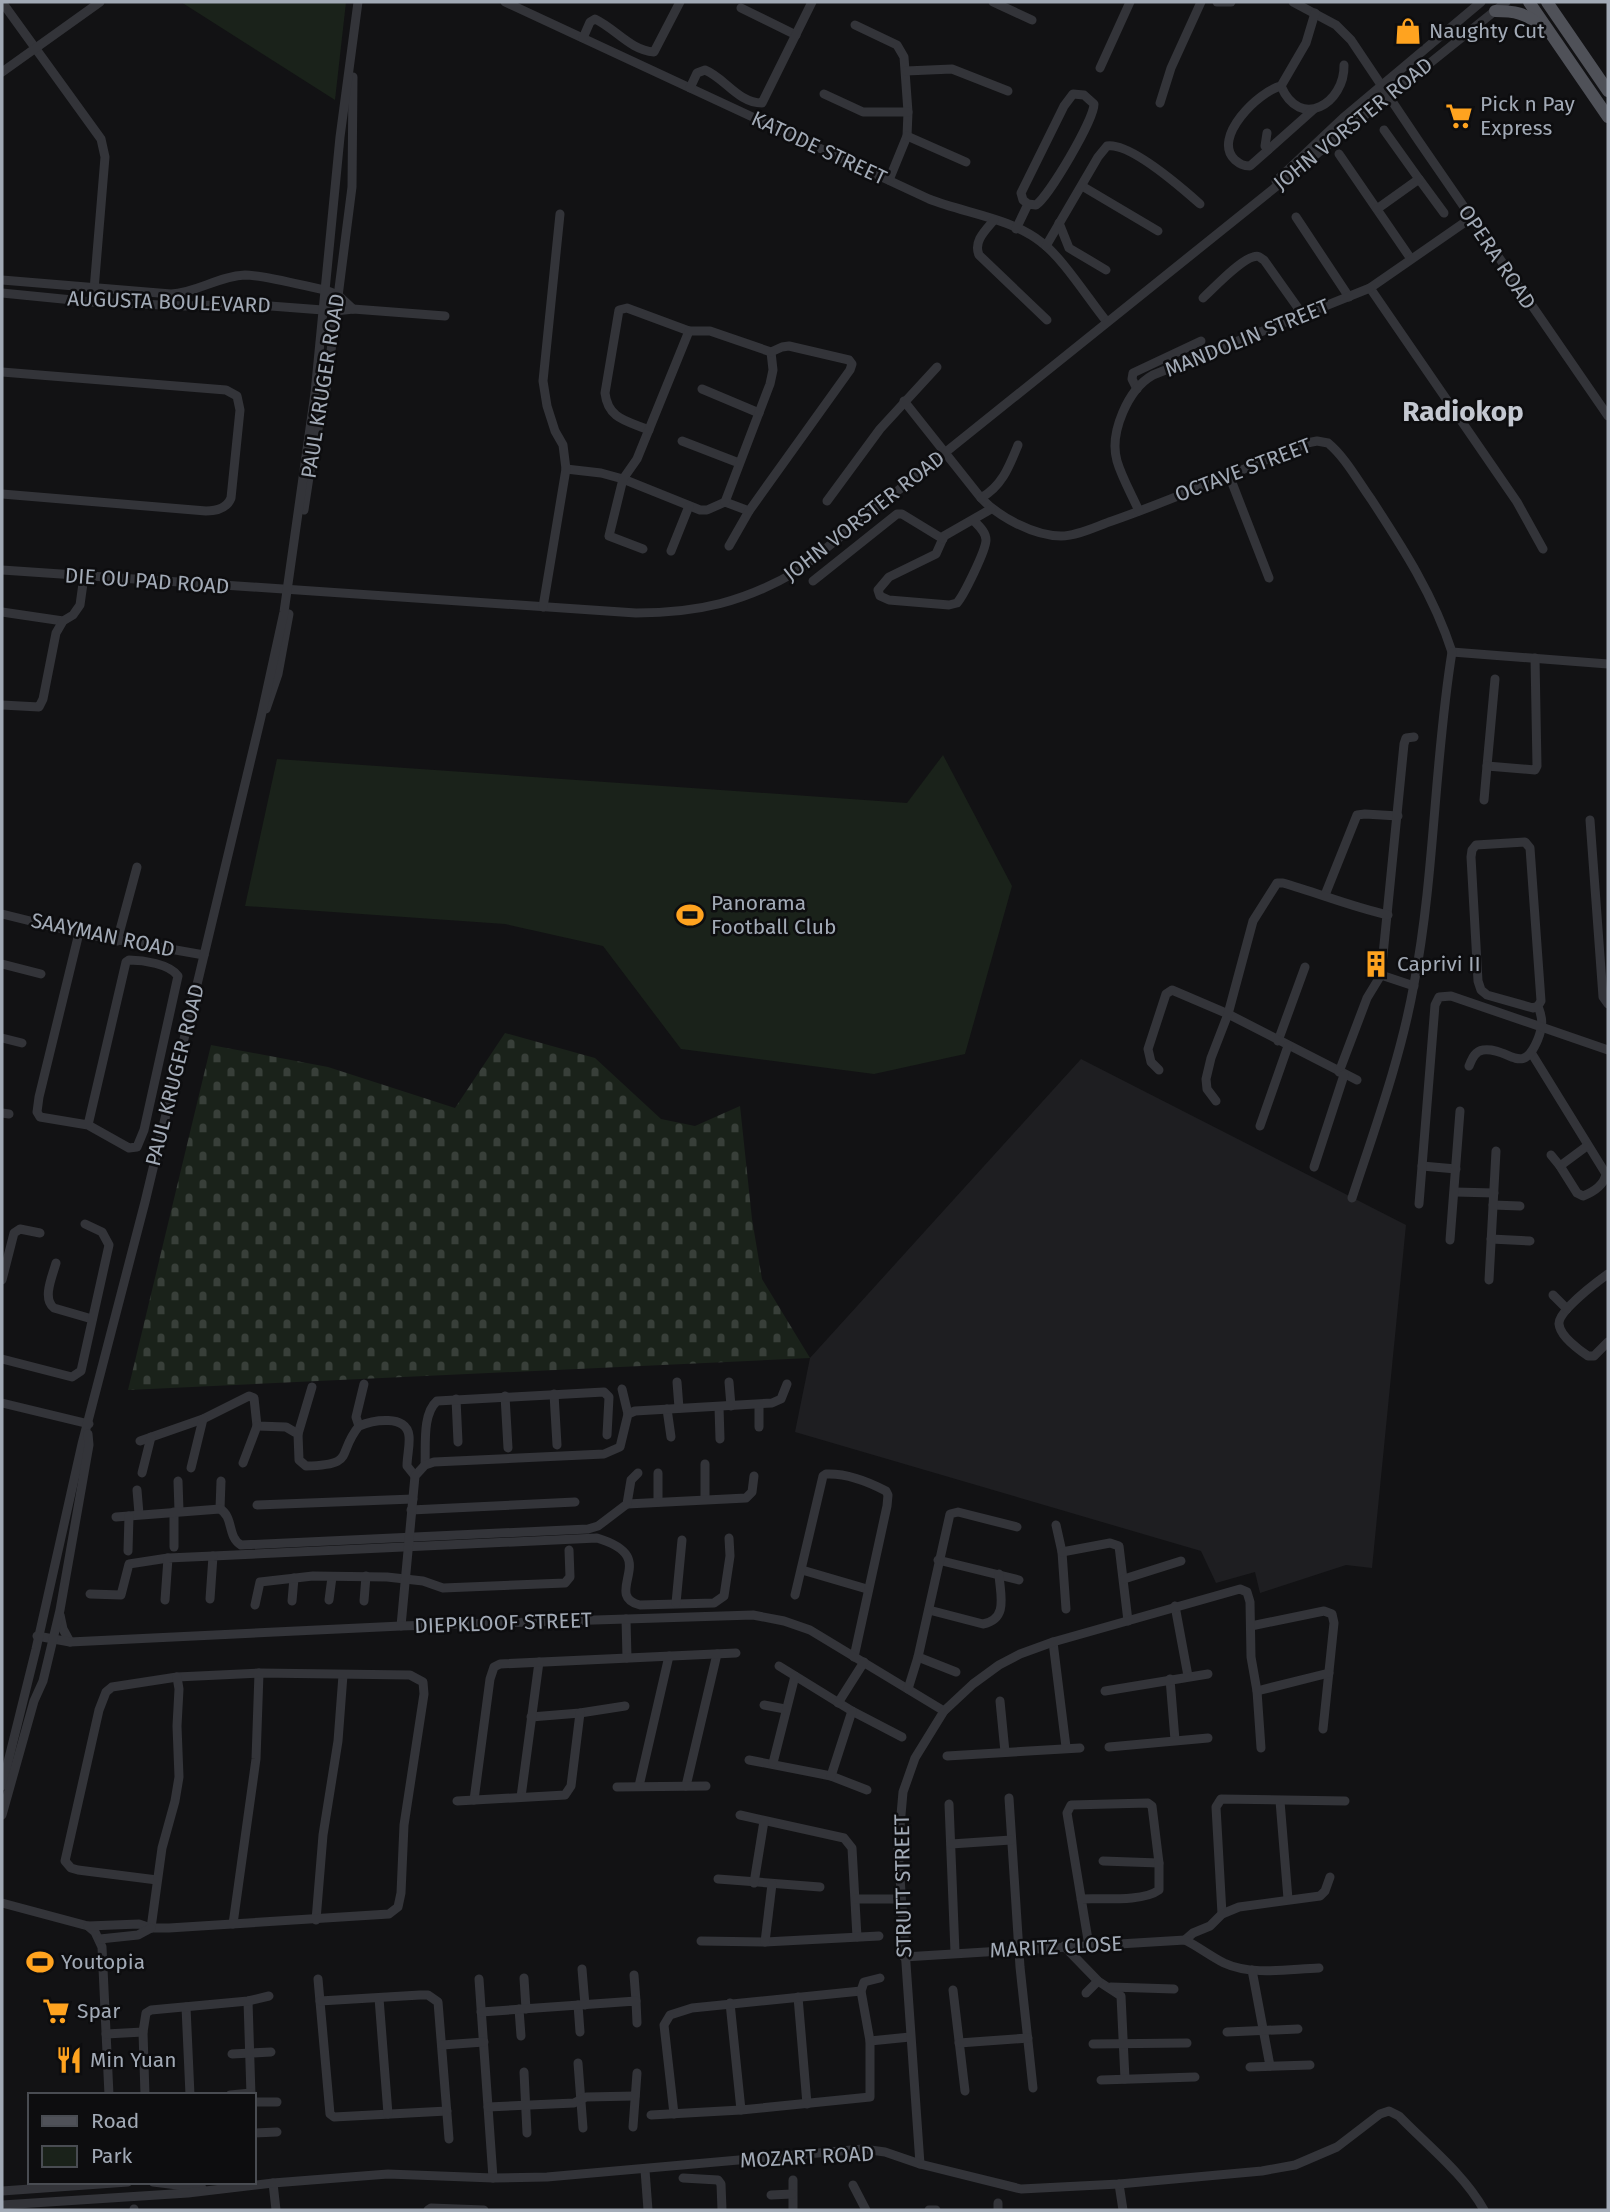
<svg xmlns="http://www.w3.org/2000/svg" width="1610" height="2212" viewBox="0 0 1610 2212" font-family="'Fira Sans',sans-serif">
<defs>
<pattern id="cemetery-stones" width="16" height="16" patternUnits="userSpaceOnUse" patternTransform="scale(1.75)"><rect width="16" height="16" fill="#1a221a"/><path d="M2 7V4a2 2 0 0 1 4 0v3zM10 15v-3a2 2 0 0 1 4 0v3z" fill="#383f39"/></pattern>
</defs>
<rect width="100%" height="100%" fill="#121214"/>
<!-- built -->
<polygon fill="#1e1e21" points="1081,1059 1406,1225 1372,1568 1346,1565 1260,1593 1255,1572 1216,1583 1201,1551 795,1432 810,1358"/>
<!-- green -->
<g fill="#1a221a">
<polygon points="181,2 346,2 335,100"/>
<polygon points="943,755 1012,886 965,1054 874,1074 681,1049 603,946 505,924 245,906 277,759 907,803"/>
</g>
<!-- cemetery -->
<polygon fill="url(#cemetery-stones)" points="505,1033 595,1058 661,1119 695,1126 740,1106 752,1219 762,1279 810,1358 128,1390 211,1045 328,1067 455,1108"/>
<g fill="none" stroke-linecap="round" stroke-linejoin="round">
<!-- minor -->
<g stroke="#333439" stroke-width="9">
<polyline points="2,2 101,139 105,157 93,302"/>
<path d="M505 2 929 199C964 213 1011 218 1041 242 1062 257 1089 300 1107 322"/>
<polyline points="993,2 1032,20"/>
<polyline points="1217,2 1231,2"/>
<polyline points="1293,2 1336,25 1351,40 1418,140 1608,416"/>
<polyline points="741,8 796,35"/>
<polyline points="855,25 897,45 904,57 908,112 907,136 889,180"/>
<path d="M583 38 590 22 595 19C616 29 630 50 654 52L680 2"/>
<polyline points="1100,68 1130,2"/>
<polyline points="906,71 952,69 1008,91"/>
<polyline points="2,72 100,2"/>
<path d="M1281 86C1300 131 1345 103 1344 65"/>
<path d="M690 88 697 73 705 70C725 78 738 103 762 103L812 2"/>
<polyline points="824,94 863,112 908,112"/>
<polyline points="1160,103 1171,68 1201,2"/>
<path d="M1313 110 1250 166C1243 166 1240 164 1235 160 1211 138 1259 91 1281 86L1306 43 1315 13"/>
<polyline points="1267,133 1265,146 1268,150"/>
<polyline points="907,136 966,162"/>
<polyline points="1339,154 1411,259"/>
<polyline points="1419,179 1444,213"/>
<polyline points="1276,181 1343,118 1481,2"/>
<polyline points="1082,186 1158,231"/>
<polyline points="1377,209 1419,179 1384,130"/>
<polyline points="1296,217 1349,297"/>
<path d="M994 220C986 230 973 241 979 255L1047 320"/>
<polyline points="1059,223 1069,248 1106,270"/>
<path d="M1016 229 1028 204 1023 200 1021 193 1064 106 1073 94 1084 95 1094 104C1094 120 1049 196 1036 205L1028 204"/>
<path d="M1046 246 1098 157 1107 146C1130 142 1182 188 1200 204"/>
<path d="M2 280 171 294C196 293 219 276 245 275 264 275 305 286 325 290L338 295 353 309"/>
<polyline points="1370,288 1517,502 1543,549"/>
<polyline points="2,293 93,302 185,306 244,304 336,311 353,309 445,316"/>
<path d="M1203 298C1215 287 1239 261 1253 257 1259 255 1259 257 1264 260L1303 315"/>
<path d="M2 372 226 390 237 396 240 410 231 498C227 508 217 511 206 511L2 494"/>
<polyline points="702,389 759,413"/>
<polyline points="1137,389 1132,379 1133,373 1201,341"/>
<path d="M904 401 981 498C999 517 1034 536 1061 536 1078 536 1097 526 1112 521 1178 498 1243 469 1307 443L1317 441 1328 443C1345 457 1358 481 1371 499 1403 548 1434 596 1452 652L1608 664"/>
<path d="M649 430C627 421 608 419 605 393L619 310 627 308 689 331"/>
<polyline points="682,441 739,463"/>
<polyline points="566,469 601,473 623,479 700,510 707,510 725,502 749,511"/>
<polyline points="1229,475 1269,578"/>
<path d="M981 498C1002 486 1009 467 1018 445"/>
<polyline points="827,501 880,429 937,367"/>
<polyline points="725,502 770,384 773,370 771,352"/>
<polyline points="304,510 313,451 325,398 352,187 353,77"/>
<path d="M1139 511C1132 495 1122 478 1117 461 1109 433 1128 389 1153 375L1370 288 1471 218"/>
<path d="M974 521C979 526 986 532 986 540 986 550 964 595 957 603L949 605 889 600 880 596 878 590 889 577 936 554 944 536 991 509"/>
<polyline points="643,549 609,536 623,479 637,459 689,331 710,331 771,352 782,347 789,346 849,360 852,364 850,370 749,511 729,546"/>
<polyline points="671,551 689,506"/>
<path d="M2 570 636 613C698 613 745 602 799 570L1506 2"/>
<polyline points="813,581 897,514 902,514 943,539"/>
<polyline points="543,607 566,469 563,445 555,431 547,406 543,381 560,214"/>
<polyline points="2,612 63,621"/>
<polyline points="1495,679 1487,766 1535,770 1537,766 1535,658"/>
<polyline points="2,705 39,707 43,699 56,633 63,621 73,615 80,605 84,576"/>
<polyline points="266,709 278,674 289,614"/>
<polyline points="1484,800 1487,766"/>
<polyline points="1590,820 1603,997 1608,1004"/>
<polyline points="1325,895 1357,815 1365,814 1398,816"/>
<polyline points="2,914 79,933 204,955"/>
<path d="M79 933 39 1097 37 1112 40 1117 88 1125 129 1148 137 1147 144 1130 178 976C170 964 143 960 129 960L126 962 88 1125"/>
<polyline points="117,941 137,867"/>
<polyline points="2,964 41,974"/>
<polyline points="1381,975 1414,986"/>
<polyline points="2,1038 22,1043"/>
<polyline points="1278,1041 1305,967"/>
<path d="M1532 1054 1606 1174C1604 1185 1593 1192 1583 1196L1577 1193 1560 1166"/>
<path d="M1469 1066C1472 1059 1475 1051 1483 1050 1510 1047 1522 1078 1538 1039 1543 1026 1543 1019 1538 1006L1541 1001 1530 848 1525 842 1476 845 1472 850 1471 857 1478 981 1481 990 1487 995 1533 1008 1538 1006"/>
<polyline points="1159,1070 1151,1062 1148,1049 1166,994 1172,990 1228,1014 1357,1080"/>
<polyline points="1339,1072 1367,998 1381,975 1404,744 1406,738 1414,737"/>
<path d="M1216 1101 1207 1089 1206 1079 1211 1058 1228 1014 1253 921 1277 883H1283C1318 893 1352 907 1388 915"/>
<polyline points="2,1113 9,1114"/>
<polyline points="1260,1126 1288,1046"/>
<polyline points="1551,1155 1560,1166 1587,1146"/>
<polyline points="1422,1166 1456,1169"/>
<polyline points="1314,1167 1344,1075"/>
<polyline points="1455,1192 1494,1193"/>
<path d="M1352 1198C1375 1128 1401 1057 1414 984 1435 874 1434 762 1452 652"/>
<polyline points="1419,1204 1435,1005 1439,997 1451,996 1608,1050"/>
<polyline points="1493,1205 1520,1206"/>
<polyline points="1491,1239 1530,1241"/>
<polyline points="1450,1240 1460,1111"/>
<path d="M56 1263C52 1277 42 1299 54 1308L92 1319"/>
<path d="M1608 1274C1597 1282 1558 1311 1559 1324 1560 1336 1579 1350 1588 1356H1594L1608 1342"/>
<polyline points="2,1280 14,1233 20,1229 40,1233"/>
<polyline points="1489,1280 1496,1151"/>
<polyline points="1553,1295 1567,1309"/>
<polyline points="2,1359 72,1377 81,1371 109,1245 102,1232 85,1224"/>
<polyline points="677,1382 679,1408"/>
<polyline points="729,1382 731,1406"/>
<polyline points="622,1389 628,1414"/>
<polyline points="554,1394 557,1445"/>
<polyline points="505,1396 508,1448"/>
<polyline points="456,1399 458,1442"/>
<polyline points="2,1403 89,1424"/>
<polyline points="759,1405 759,1427"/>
<polyline points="719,1407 720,1439"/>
<polyline points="667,1409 671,1437"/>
<polyline points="359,1426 356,1417 364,1384"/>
<polyline points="298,1434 312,1387"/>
<path d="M140 1441 203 1419 249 1396 254 1398 257 1426 286 1427 298 1434 299 1460 306 1466C357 1465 336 1454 359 1426 373 1420 407 1414 409 1436 410 1446 407 1456 407 1466L415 1476"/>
<polyline points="243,1463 257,1426"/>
<path d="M425 1465C426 1446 422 1414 437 1401L604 1392 609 1397 607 1435"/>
<polyline points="191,1468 203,1419"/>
<polyline points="142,1473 151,1437"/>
<polyline points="178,1481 179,1511"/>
<polyline points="137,1490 139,1514"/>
<polyline points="705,1499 705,1464"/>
<polyline points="658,1502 658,1473"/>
<polyline points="627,1504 746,1498 752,1492 754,1476"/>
<polyline points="257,1505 413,1499"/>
<polyline points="220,1509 221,1481"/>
<polyline points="411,1510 575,1502"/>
<polyline points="174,1512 174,1547"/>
<path d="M116 1517 220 1509C234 1517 227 1537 241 1545L588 1529 598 1526 627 1504 631 1480 638 1473"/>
<polyline points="1056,1525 1062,1552 1066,1609"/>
<polyline points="128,1551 129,1516"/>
<polyline points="1062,1552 1110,1543 1119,1546 1128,1621"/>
<polyline points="938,1560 1019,1580"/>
<polyline points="802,1570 867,1589"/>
<polyline points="1124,1579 1181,1561"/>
<polyline points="90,1594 121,1595 129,1564 168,1558"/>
<path d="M795 1595 823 1476 826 1474C846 1473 869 1482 886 1491L888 1495 887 1506 854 1657"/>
<path d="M210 1599 213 1556 597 1538C607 1541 621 1546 627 1556 637 1573 611 1598 640 1605L714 1603 724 1596 730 1556 729 1538"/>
<polyline points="165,1600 168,1558 213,1556"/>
<polyline points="329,1600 332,1577"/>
<polyline points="292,1601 294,1578"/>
<polyline points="364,1601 366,1576"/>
<polyline points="676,1603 682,1540"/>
<polyline points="255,1605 260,1582 313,1576 387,1577 423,1581 443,1588 565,1583 570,1577 569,1550"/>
<polyline points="1175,1606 1188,1676"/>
<path d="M929 1610 983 1624C1009 1619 1000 1594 999 1574"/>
<polyline points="60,1615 63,1629 70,1642"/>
<polyline points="626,1619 627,1658"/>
<polyline points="401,1626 415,1476 425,1465 434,1462 604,1454 620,1447 628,1414 635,1411 772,1403 781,1399 787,1384"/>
<polyline points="1251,1626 1324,1611 1332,1614 1334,1623 1323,1729"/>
<polyline points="37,1636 70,1642 401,1626 753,1615 784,1621 810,1630 944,1711"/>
<polyline points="1053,1642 1066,1747"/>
<polyline points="918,1657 956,1672"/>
<polyline points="779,1666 852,1711 902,1737"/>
<polyline points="1170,1679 1175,1740"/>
<polyline points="908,1689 918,1657 950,1514 958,1512 1017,1527"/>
<polyline points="1105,1691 1208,1674"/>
<polyline points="1257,1691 1329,1673"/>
<polyline points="1000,1701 1005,1752"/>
<polyline points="838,1703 864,1662"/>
<polyline points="764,1705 785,1709"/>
<polyline points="531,1717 580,1713 625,1706"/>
<polyline points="1109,1747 1208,1738"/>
<polyline points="947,1756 1080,1748"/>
<polyline points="749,1760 831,1776 867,1790"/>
<polyline points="773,1763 795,1676"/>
<polyline points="831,1776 852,1711"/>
<polyline points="2,1786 36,1649 82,1444 145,1202 261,717 284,612 315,393 340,137 358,2"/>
<polyline points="639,1786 669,1656"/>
<polyline points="686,1786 717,1654"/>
<polyline points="617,1787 706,1786"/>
<polyline points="521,1797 539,1662"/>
<polyline points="1009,1798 1020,1967 1033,2088"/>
<polyline points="474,1800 490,1679 494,1667 500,1664 736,1653"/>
<polyline points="457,1801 565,1795 571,1786 580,1713"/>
<polyline points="1280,1801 1288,1899"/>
<polyline points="949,1804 955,1952"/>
<polyline points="2,1815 34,1701 43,1681 60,1610 89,1445 88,1434"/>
<polyline points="740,1815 844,1838 852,1848 857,1937"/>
<polyline points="951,1844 1011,1840"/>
<polyline points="1103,1861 1159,1863"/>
<polyline points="718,1879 820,1887"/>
<polyline points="754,1883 764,1821"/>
<polyline points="856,1899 900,1899"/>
<path d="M1081 1899C1101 1898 1143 1902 1159 1890V1863L1152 1806 1148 1803 1071 1805 1067 1813 1089 1946"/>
<polyline points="2,1903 88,1926 95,1932 102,1947 109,2095"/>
<polyline points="1222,1914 1216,1807 1221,1799 1345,1801"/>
<polyline points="316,1920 323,1835 338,1741 343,1675"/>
<polyline points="233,1924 256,1759 259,1673"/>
<polyline points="88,1926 139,1924 151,1928 169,1928 389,1914 398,1907 401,1893 404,1825 424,1694 423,1682 410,1675 259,1673 177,1677 112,1687 106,1692 99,1710 65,1861 71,1868 78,1870 157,1880"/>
<polyline points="151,1928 162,1848 175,1801 179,1777 177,1726 179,1689 177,1677"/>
<polyline points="100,1939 138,1935 151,1928"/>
<polyline points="1185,1940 1193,1933 1210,1926 1222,1914 1239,1907 1320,1896 1325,1891 1330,1877"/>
<polyline points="701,1941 765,1942 879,1936"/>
<polyline points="765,1942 772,1884"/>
<polyline points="1064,1946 1098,1981 1121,1996 1125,2079"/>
<path d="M904 1957 1185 1940C1199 1947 1210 1956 1224 1963 1252 1976 1289 1969 1319 1968"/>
<polyline points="582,1969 585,2005"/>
<polyline points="1252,1970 1270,2066"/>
<polyline points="634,1975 636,2001"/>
<polyline points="524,1978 526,2009"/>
<polyline points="318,1979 330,2114 334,2117 447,2111"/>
<polyline points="479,1979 493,2178"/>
<polyline points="1111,1987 1174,1989"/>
<polyline points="953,1990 965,2091"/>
<polyline points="1086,1993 1098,1981"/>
<polyline points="798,1997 807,2104"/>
<polyline points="379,1998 388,2114"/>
<polyline points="248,2001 251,2095"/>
<polyline points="320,2001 420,1995 428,1995 438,2002 449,2139"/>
<polyline points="730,2003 741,2110"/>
<polyline points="578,2005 580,2032"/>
<polyline points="186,2007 190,2095"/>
<polyline points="519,2009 521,2036"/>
<polyline points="481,2012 636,2001 637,2023"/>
<polyline points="1227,2032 1298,2029"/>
<polyline points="106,2034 143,2032"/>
<polyline points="870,2041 910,2037"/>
<polyline points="959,2043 1028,2038"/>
<polyline points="1093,2044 1187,2043"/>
<polyline points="442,2045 484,2042"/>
<polyline points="232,2054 271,2052"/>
<polyline points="578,2063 583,2128"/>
<polyline points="1250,2067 1310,2065"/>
<polyline points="524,2072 527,2133"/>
<polyline points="1101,2080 1195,2077"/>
<polyline points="145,2095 143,2032 146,2013 151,2010 248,2001 269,1996"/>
<polyline points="230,2095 251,2093"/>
<polyline points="254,2102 277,2102"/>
<polyline points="488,2107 574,2103 586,2097 635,2096"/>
<polyline points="674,2114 664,2025 670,2015 692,2008 861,1991"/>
<polyline points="651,2115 741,2110 870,2097 870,2041 861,1991 864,1982 880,1978"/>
<polyline points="633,2127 637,2073"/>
<polyline points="254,2133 277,2132"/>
<polyline points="920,2164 898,1849 903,1792 915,1758 944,1711 973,1684 999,1665 1020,1654 1053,1642 1240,1589 1247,1592 1250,1602 1251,1657 1257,1691 1261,1748"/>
<polyline points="645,2170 648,2210"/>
<polyline points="683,2178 718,2180 721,2184 722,2210"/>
<polyline points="793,2180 793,2210"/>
<polyline points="153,2182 202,2188"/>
<polyline points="273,2183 276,2210"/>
<polyline points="1119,2184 1123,2210"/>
<polyline points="853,2185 866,2210"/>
<polyline points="2,2191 128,2182"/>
<polyline points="771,2195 792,2194"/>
<polyline points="998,2203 998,2210"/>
<path d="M2 2205 188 2193 273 2183 388 2174 493 2178 547 2177 863 2149 885 2152 920 2164 1021 2189 1119 2184 1262 2171 1295 2165 1337 2147 1380 2114 1389 2111 1399 2116C1427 2145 1464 2174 1484 2210"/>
<polyline points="134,2209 134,2210"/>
<polyline points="428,2210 431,2208 484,2210"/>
<polyline points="929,2210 936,2210"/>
</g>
<!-- major -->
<g stroke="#4f5158" stroke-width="12">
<polyline points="1529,2 1608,117"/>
<polyline points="1547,2 1608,91"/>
<path d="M1495 11C1514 11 1526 13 1541 26"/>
</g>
</g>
<!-- icons -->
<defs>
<symbol id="shop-bare" viewBox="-9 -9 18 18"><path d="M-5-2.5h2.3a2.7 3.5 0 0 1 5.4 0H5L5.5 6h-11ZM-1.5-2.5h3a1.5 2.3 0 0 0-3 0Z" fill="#ffa31f" stroke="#0d0d0f" stroke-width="2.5" paint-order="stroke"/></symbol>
<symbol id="supermarket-bare" viewBox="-9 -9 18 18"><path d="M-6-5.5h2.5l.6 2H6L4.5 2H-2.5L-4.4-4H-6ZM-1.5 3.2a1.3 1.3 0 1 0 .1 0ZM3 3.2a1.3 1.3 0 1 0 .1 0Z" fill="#ffa31f" stroke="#0d0d0f" stroke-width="2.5" paint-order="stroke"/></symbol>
<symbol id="stadium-bare" viewBox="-9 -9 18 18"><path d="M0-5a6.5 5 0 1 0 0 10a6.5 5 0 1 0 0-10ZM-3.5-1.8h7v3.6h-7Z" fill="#ffa31f" stroke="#0d0d0f" stroke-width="2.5" paint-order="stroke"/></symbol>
<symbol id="building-bare" viewBox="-9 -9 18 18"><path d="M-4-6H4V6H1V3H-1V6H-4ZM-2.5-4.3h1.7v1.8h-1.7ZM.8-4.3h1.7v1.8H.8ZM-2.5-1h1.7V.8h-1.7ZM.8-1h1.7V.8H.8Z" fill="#ffa31f" stroke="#0d0d0f" stroke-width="2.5" paint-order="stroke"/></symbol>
<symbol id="restaurant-bare" viewBox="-9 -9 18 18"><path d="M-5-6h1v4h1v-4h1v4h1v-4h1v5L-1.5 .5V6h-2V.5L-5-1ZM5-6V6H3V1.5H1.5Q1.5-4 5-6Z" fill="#ffa31f" stroke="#0d0d0f" stroke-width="2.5" paint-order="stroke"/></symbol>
</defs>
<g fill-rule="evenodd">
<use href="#shop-bare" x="1389" y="12" width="38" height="38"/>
<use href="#supermarket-bare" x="1440" y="97" width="38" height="38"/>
<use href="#stadium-bare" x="671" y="896" width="38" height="38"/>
<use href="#building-bare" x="1357" y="945" width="38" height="38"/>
<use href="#stadium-bare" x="21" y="1943" width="38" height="38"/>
<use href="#supermarket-bare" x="37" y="1992" width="38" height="38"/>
<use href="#restaurant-bare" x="50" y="2041" width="38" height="38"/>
</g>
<g text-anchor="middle" stroke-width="5" stroke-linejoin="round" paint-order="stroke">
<!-- poi labels -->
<g font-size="21" fill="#a2aab6" stroke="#0d0d0f" text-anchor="start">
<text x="1429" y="38">Naughty Cut</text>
<text x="1480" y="111">Pick n Pay<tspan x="1480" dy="24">Express</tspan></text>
<text x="711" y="910">Panorama<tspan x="711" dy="24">Football Club</tspan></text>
<text x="1397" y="971">Caprivi II</text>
<text x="61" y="1969">Youtopia</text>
<text x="77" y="2018">Spar</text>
<text x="90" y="2067">Min Yuan</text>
</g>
<!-- street labels -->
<g font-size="21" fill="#a2aab6" stroke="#0d0d0f">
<text transform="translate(1353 124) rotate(-39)" y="7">JOHN VORSTER ROAD</text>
<text transform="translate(819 148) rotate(25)" y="7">KATODE STREET</text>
<text transform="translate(1497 257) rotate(56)" y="7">OPERA ROAD</text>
<text transform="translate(169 302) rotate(2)" y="7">AUGUSTA BOULEVARD</text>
<text transform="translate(1247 338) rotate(-22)" y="7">MANDOLIN STREET</text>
<text transform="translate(323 386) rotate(-81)" y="7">PAUL KRUGER ROAD</text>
<text transform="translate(1243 470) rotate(-21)" y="7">OCTAVE STREET</text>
<text transform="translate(864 516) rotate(-38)" y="7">JOHN VORSTER ROAD</text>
<text transform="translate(147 581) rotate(4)" y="7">DIE OU PAD ROAD</text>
<text transform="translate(103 935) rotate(12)" y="7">SAAYMAN ROAD</text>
<text transform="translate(175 1075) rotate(-76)" y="7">PAUL KRUGER ROAD</text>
<text transform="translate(503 1623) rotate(-2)" y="7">DIEPKLOOF STREET</text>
<text transform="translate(903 1886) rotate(-91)" y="7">STRUTT STREET</text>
<text transform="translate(1056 1947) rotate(-3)" y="7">MARITZ CLOSE</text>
<text transform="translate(807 2157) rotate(-3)" y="7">MOZART ROAD</text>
</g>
<!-- district labels -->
<g font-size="28" font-weight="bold" fill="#c4c8d1" stroke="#0d0d0f">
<text x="1463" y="421">Radiokop</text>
</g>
</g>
<!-- border -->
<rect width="1610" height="2212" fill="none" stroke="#a2aab6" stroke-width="7"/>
<!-- legend -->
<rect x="28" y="2093" width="228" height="91" fill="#0d0d0f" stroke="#494c52" stroke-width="2"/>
<rect x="42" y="2116" width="35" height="10" fill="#4f5158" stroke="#494c52" stroke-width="2"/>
<text x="91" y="2128" font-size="21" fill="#a2aab6">Road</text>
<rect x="42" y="2146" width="35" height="21" fill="#1a221a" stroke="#494c52" stroke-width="2"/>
<text x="91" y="2163" font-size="21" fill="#a2aab6">Park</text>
</svg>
